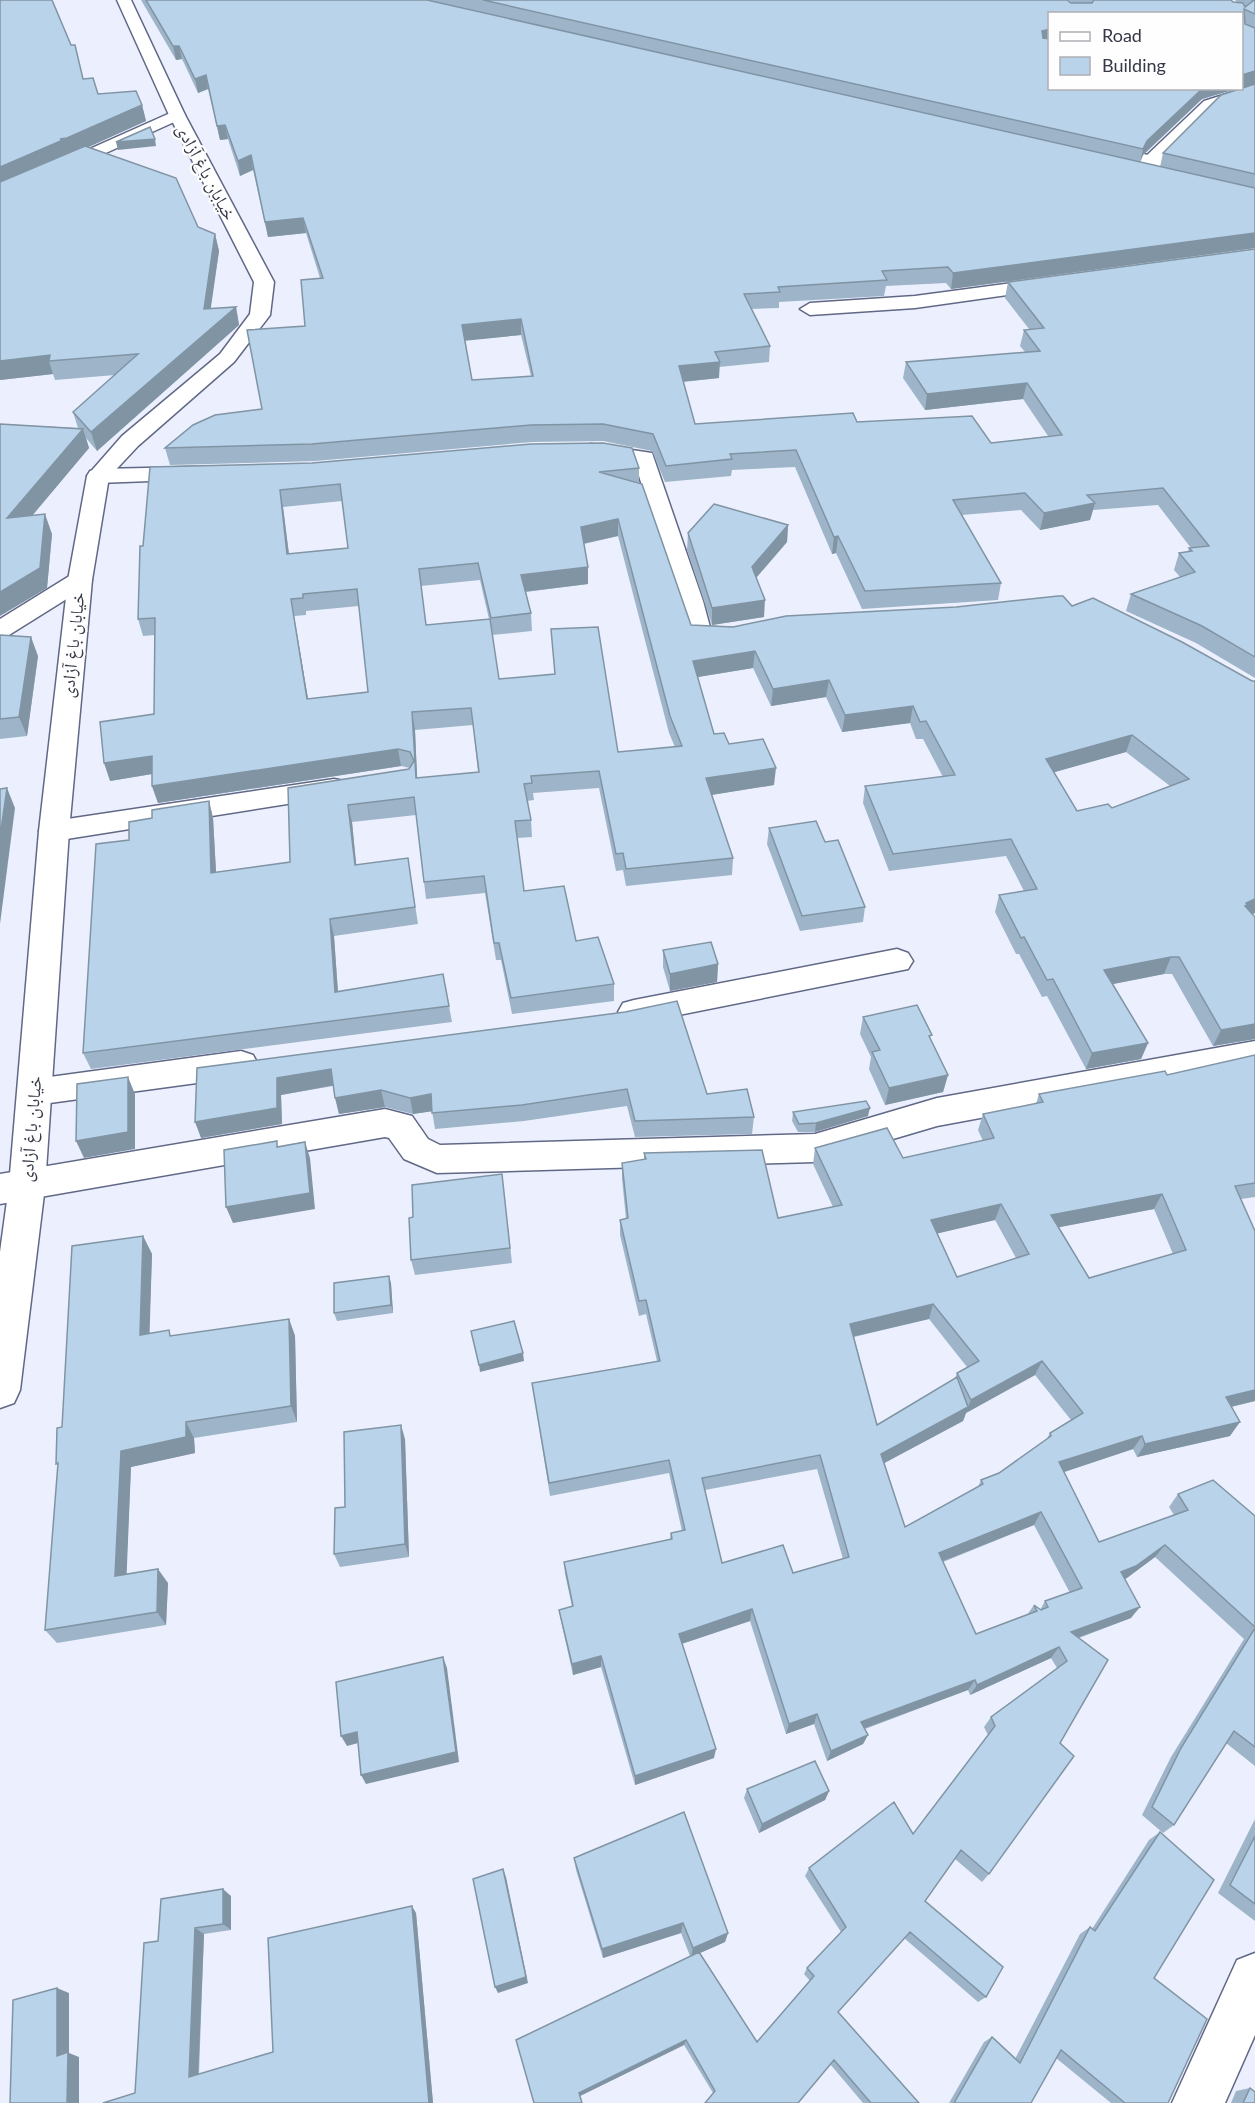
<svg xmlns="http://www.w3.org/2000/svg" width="1255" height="2103" viewBox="0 0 1255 2103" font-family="Lato,'Noto Naskh Arabic',sans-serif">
<rect width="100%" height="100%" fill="#ecf0fe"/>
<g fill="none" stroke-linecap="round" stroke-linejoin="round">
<defs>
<g id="minor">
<polygon points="1255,85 1255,95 1216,107 1159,163 1153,176 1141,176 1138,172 1145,157 1204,101"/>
<polygon points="177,110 183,112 185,115 183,118 0,201 0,189"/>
<polygon points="1051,278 1058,280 1061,284 1058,288 915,308 810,315 800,309 810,303 915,296"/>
<polygon points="591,444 652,453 703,601 710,627 743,629 747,634 743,639 699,643 690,640 635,463 583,456 580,451 583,446"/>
<polygon points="195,467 203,469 206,474 203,479 98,483 90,481 87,476 90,471 98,469"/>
<polygon points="80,573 89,575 92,580 89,585 9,635 0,638 0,619 71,575"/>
<polygon points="334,779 344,781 348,788 344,795 54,841 44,838 39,831 44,824 54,821"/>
<polygon points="897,949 908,953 913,961 908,969 634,1024 623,1021 618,1012 623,1003 634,1000"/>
<polygon points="1255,1041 1255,1067 937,1126 815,1162 437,1173 404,1159 389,1138 385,1137 0,1204 0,1174 385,1109 412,1116 428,1139 440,1145 815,1134 937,1098"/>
<polygon points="241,1051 253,1055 258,1064 253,1073 241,1077 35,1105 23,1101 18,1092 23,1083 35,1079"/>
<polygon points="1255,1953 1255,2035 1225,2103 1172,2103 1237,1960"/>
</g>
<g id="tertiary">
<polygon points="117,0 131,0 185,115 274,282 270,315 234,362 138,446 109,477 92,580 69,831 45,1186 20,1390 14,1403 0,1408 0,1252 9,1186 39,831 68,580 87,476 122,436 220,354 250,314 254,282 169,115"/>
<polygon points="1099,144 1255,179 1255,189 1093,153 1091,149"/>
</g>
</defs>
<!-- minor casing -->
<use href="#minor" stroke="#606886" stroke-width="3"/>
<!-- tertiary casing -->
<use href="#tertiary" stroke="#606886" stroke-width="3"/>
<!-- minor -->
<use href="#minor" fill="#fff" fill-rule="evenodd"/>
<!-- tertiary -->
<use href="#tertiary" fill="#fff" fill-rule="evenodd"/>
</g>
<!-- wall -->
<g fill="#9eb5c9" fill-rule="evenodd">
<path d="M141 0H1067L1073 3 1068 0H1231L1233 2 1238 3 1235 0H1255V84L1242 88V14H1050V88H1239L1202 99 1143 155 1140 162 1160 167 1163 153 1255 84V248L951 289 946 283 886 286 884 296 779 302V308L751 309 770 346 769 362 719 367V378L683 382 695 424 857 422 991 443 1048 436 1023 399 925 410 903 378 906 362 1025 352 1020 346 1024 330 1029 329 1005 298 1008 282 1255 249V678L1196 643 1126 611 1131 594 1180 577 1174 570 1179 553 1188 552 1189 548H1191L1158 505 1093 510 1090 520 1040 530 1021 510 962 515 1001 583 998 600 862 609 836 553 832 554 795 467 732 470 731 476 665 482 652 451 603 441 532 442 315 461 170 465 165 448 262 409 305 326 320 278 306 233 268 237 253 170 240 176 228 139 220 140 208 89 198 93 182 59 176 60ZM521 335 531 376 472 380 465 340Z"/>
<polygon points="83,79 98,94 142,105 146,121 88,147 198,227 215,234 219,251 210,309 236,307 239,325 97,451 86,438 89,448 32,516 52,534 47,588 0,424 78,428 73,412 115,375 55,380 53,374 0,380"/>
<path d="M150 467 639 468V483L691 625 733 627 1072 606 1252 681H1255V913L1252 914 1255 917V1039L1213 1046 1172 974H1164L1113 984 1148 1043 1141 1059 1086 1069 1047 996 1042 997 1019 954H1016L995 912 999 895 1024 891 1006 856 889 871 863 803 865 786 943 777 923 739H916L910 723 842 732 826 697 771 706 753 668 697 677 714 734 729 744 774 785 711 795 733 858 732 875 626 886 623 870 616 871 599 788 533 793 534 800 527 801 531 820 532 837 517 838 524 891 576 941 614 984V1001L512 1014 501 960H496L485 893 426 899 416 815 352 822 356 865 408 858 418 924 334 936 338 991 449 1006 452 1022 91 1069 83 1053 129 840 152 818 209 801 213 818 216 872 290 862 288 788 409 769 410 768 401 766 158 803 152 786V774L110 781 154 714 155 635 143 636 138 619 143 546ZM342 501 348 548 289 554 283 507ZM618 536 669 733 675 747 618 752 551 629 555 674 499 679 492 635 532 631 531 613 526 592 588 584V567L584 544ZM480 580 489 619 426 625 421 586ZM359 606 368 692 308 699 294 616 306 615V611ZM473 725 478 772 417 778 415 730ZM1126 752 1170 786 1112 808 1077 811 1054 772Z"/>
<polygon points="788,525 787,542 756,577 764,617 712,625 687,550 688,533"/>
<polygon points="0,635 38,656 27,736 0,739"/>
<polygon points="769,828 825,842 865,907 863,922 800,931 767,844"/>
<polygon points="663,950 718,964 717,982 670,991 663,967"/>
<polygon points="625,1012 707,1094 754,1117 752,1134 635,1137 627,1106 524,1121 435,1129 432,1111 413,1114 385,1107 339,1114 333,1086 281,1095 282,1124 201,1138 197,1068"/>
<polygon points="863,1017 948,1075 943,1092 885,1105 869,1069 871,1057 860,1034"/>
<path d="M1255 1055V1197L1241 1199 1255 1401 1232 1407 1230 1436 1137 1457 1133 1449 1064 1472 1099 1542 1174 1515 1169 1507 1178 1494 1255 1516V1766L1226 1743 1174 1825 1163 1833 1142 1815 1171 1757 1244 1639 1155 1557 1125 1579 1131 1618 1079 1638 1060 1743 989 1874 982 1882 955 1859 925 1901 986 1997 978 2002 904 1938 838 2012 919 2103H863L830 2064 713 2093 684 2045 580 2096 534 2103 690 1956 681 1933 603 1958 576 1870 574 1858 728 1933 725 1942 700 1953 757 2042 810 1981 804 1974 807 1968 841 1932 805 1876 809 1868 913 1834 988 1735 984 1727 991 1717 1057 1668 1051 1658 970 1695 968 1690 865 1729 868 1735 863 1744 827 1761 814 1724 786 1734 750 1621 682 1644 714 1758 635 1785 601 1667 573 1675 561 1621 559 1610 572 1606 565 1574 564 1562 670 1539 671 1533 682 1531 669 1473 550 1496 532 1383 657 1361 646 1314 639 1316 620 1235V1220L626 1219 622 1179V1163L644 1160V1153L778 1218 833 1207 813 1164 815 1148 903 1158 983 1141 978 1130 983 1114 1036 1104 1039 1094 1167 1075ZM1154 1209 1173 1254 1089 1278 1059 1227ZM995 1220 1016 1258 957 1277 937 1233ZM929 1319 967 1367 957 1373 955 1378 877 1425 854 1337ZM1035 1375 1071 1420 1050 1433 1046 1440 999 1473 981 1480 978 1487 905 1527 884 1463 963 1421 966 1413ZM817 1469 843 1559 793 1573 722 1563 705 1490ZM1034 1525 1070 1593 1045 1601 1040 1610 1034 1605 1027 1615 976 1634 943 1562Z"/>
<polygon points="793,1112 868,1116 815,1132 798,1132 792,1121"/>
<polygon points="502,1174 512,1263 415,1275 411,1260 413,1217"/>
<polygon points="143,1236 152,1254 149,1334 172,1336 289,1319 295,1336 297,1422 194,1438 195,1453 131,1467 126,1574 168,1583 166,1625 57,1643 45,1630 62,1427"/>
<polygon points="391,1283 393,1313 337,1321 334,1313"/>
<polygon points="405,1439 409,1557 340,1567 334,1554 345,1507"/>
<polygon points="747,1789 829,1791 825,1800 759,1833 744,1798"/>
<polygon points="1255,1819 1255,1921 1218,1893"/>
<polygon points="1160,1832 1154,1978 1168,2103 1111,2103 1056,2058 1031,2103 949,2103 984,2042 992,2037 1015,2059 1080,1934 1090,1927 1092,1929 1149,1840"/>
<polygon points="231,1896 231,1930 204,1934 199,2074 273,2052 416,1913 433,2103 103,2103 135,2093 158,1941"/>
<polygon points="1250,2088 1255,2103 1231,2103 1236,2091"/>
</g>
<!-- shaded-wall -->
<g fill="#8194a4">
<polygon points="1050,29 1050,41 1039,45 1042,31"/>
<polygon points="173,46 179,46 182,59 176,60"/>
<polygon points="1255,71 1255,84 1242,88 1242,75"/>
<polygon points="206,75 208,89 198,93 195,79"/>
<polygon points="1203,88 1239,88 1202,99 1143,155 1140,163 1143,149 1147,141"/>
<polygon points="142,105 146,121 0,187 0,167 60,139"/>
<polygon points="225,125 228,139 220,140 217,126"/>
<polygon points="155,139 156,146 118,150 116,142"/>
<polygon points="251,155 253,170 240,176 238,161"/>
<polygon points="303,218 306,233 268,237 265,222"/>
<polygon points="1255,233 1255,248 951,289 953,273"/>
<polygon points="215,234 219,251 208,328 204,309"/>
<polygon points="236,307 239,325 97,451 91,432"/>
<polygon points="521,319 521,335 463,341 462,325"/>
<polygon points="50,355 49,361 53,374 0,380 0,361"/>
<polygon points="720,362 719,378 679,382 679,366"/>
<polygon points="1027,383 1023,399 925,410 927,394"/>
<polygon points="83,429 89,448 14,537 7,518"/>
<polygon points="280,490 283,507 291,571 287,554"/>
<polygon points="1095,503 1090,520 1040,530 1044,513"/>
<polygon points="45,514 52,534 47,588 0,616 0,592"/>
<polygon points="618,519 618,536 581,544 581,527"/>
<polygon points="788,525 787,542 751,584 752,567"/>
<polygon points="838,536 836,553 832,554 834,537"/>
<polygon points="588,567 588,584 522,592 521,575"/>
<polygon points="291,599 294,616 311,716 307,699"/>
<polygon points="765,600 764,617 712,625 712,608"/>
<polygon points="31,637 38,656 27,736 19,717"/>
<polygon points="755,651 753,668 692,678 693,661"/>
<polygon points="829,680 826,697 771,706 773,689"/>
<polygon points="913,706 910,723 842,732 845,715"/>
<polygon points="412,712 415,730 418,796 416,778"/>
<polygon points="1132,735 1126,752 1041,776 1046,759"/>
<polygon points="398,749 401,766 158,803 152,786"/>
<polygon points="152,756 158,773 110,781 104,763"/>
<polygon points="776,768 774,785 705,796 706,778"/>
<polygon points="7,788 15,808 0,924 0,837"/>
<polygon points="209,801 213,818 217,890 211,873"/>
<polygon points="348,805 352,822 358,882 355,865"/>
<polygon points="1255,899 1255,913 1241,919 1246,903"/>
<polygon points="330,919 334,936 339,1008 335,992"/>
<polygon points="1171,957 1164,974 1098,987 1104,970"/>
<polygon points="718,964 717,982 670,991 670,974"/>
<polygon points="1255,1024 1255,1039 1213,1046 1221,1030"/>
<polygon points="1148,1043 1141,1059 1086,1069 1092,1053"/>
<polygon points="331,1069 335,1085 281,1095 282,1124 201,1138 195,1122 277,1078"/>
<polygon points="948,1075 943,1092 885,1105 889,1088"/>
<polygon points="128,1077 135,1094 135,1149 84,1158 76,1141"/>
<polygon points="381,1090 385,1107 339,1114 335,1098"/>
<polygon points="431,1094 434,1111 413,1114 410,1098"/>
<polygon points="870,1108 868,1116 815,1132 816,1123"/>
<polygon points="305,1142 310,1158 315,1209 233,1223 226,1207"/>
<polygon points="1162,1194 1154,1209 1045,1230 1051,1215"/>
<polygon points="1001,1204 995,1220 927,1236 931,1220"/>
<polygon points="143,1236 152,1254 149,1352 140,1335"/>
<polygon points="389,1276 391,1283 393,1313 391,1305"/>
<polygon points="933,1304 929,1319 847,1338 850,1324"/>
<polygon points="289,1319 295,1336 297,1422 291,1406"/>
<polygon points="523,1353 524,1361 480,1372 479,1365"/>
<polygon points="1042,1361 1035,1375 966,1413 963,1421 877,1467 881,1454 968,1407 971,1400"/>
<polygon points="1255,1390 1255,1401 1216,1410 1226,1397"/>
<polygon points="186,1422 194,1438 195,1453 131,1467 126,1590 115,1576 121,1451"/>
<polygon points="1240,1422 1230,1436 1137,1457 1145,1444"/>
<polygon points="401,1425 405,1439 409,1557 405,1544"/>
<polygon points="1142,1436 1133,1449 1052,1476 1059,1462"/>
<polygon points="1041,1512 1034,1525 933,1565 939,1553"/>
<polygon points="1165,1545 1155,1557 1127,1578 1112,1584 1121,1572"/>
<polygon points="158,1569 168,1583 166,1625 157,1612"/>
<polygon points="1140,1607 1131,1618 1063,1643 1071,1632"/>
<polygon points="752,1609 750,1621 678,1645 679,1634"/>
<polygon points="1059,1647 1051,1658 970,1695 977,1685"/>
<polygon points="601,1656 601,1667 573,1675 572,1664"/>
<polygon points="443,1657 447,1668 459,1762 366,1784 361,1775"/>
<polygon points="975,1680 968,1690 857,1731 861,1722"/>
<polygon points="817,1714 814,1724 786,1734 789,1724"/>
<polygon points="357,1732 362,1742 347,1746 341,1736"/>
<polygon points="868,1735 863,1744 827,1761 831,1751"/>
<polygon points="716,1749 714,1758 635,1785 635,1776"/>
<polygon points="829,1791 825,1800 759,1833 762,1824"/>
<polygon points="503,1869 506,1877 528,1983 498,1993 495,1987"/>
<polygon points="223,1889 231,1896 231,1930 223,1924"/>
<polygon points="412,1906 416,1913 433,2103 429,2103"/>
<polygon points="683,1923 681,1933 603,1958 602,1949"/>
<polygon points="195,1928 204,1934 198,2081 189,2077"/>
<polygon points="728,1933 725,1942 691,1957 693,1948"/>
<polygon points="57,1988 69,1993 69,2053 79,2057 79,2103 67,2103 57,2056"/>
<polygon points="686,2040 684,2045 580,2096 579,2093"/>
</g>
<!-- building -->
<g fill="#b8d3ea" stroke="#8194a4" stroke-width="1.5" fill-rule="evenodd">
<polygon points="0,0 52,0 71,45 75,45 83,79 93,78 98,94 136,91 142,105 67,138 60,139 63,140 0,167"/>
<path d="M146 0H427L1255 188V233L953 273 948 267 882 271 887 280 778 287 780 292 744 294 770 346 715 352 720 362 679 366 695 424 853 413 857 422 972 416 991 443 1062 435 1027 383 927 394 906 362 1040 351 1024 330 1044 328 1008 282 1255 249V657L1202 626 1131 594 1195 572 1179 553 1192 551 1189 548 1209 546 1163 488 1087 495 1095 503 1044 513 1025 493 953 500 1001 583 865 591 838 536 834 537 796 450 730 454 732 459 666 466 653 434 603 424 531 425 312 444 165 448 193 425 215 415 262 409 247 330 305 326 301 280 323 278 303 218 265 222 251 155 238 161 225 125 217 126 206 75 195 79 179 46H173ZM521 319 533 376 472 380 462 325Z"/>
<polygon points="483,0 1067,0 1071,3 1092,3 1094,0 1093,0 1231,0 1233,2 1243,3 1245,7 1253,1 1252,0 1255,0 1255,14 1244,9 1245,24 1255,28 1255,71 1242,75 1242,14 1050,14 1050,29 1042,31 1043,38 1050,39 1050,88 1203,88 1147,141 1143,149"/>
<polygon points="1255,84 1255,174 1163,153 1221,95"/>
<polygon points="150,127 155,139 116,142"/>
<polygon points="85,146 176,178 198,227 215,234 204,309 236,307 91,432 73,412 138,354 49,361 50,355 0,361 0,182"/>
<polygon points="0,424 83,429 7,518 45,514 40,568 0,592"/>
<path d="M603 443 632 448 639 468 599 472 642 484 691 625 733 627 786 616 956 607 1058 596H1063L1072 606 1093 598 1182 642 1252 681H1255V899L1246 903 1247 905 1245 906 1255 917V1024L1221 1030 1179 957H1171L1104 970 1148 1043 1092 1053 1053 979 1047 980 1024 937 1021 938 999 895 1037 889 1011 839 893 854 865 786 955 775 926 721 920 722 913 706 845 715 829 680 773 689 755 651 693 661 714 734 724 733 729 744 763 739 776 768 706 778 733 858 626 869 623 853 616 854 599 771 531 776 532 783 524 784 531 820 515 821 524 891 564 886 576 941 598 937 614 984 511 998 499 943H494L484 876 424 882 414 797 348 805 355 865 408 858 415 907 330 919 335 992 443 974 449 1006 83 1053 96 844 129 840V822L152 818V810L209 801 211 873 290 862 288 788 409 769 414 761 410 752 398 749 152 786V756L104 763 100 722 154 714 155 618 138 619 140 546H143L150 467 312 463 531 444ZM340 484 348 548 287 554 280 490ZM618 519 670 716 682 746 618 752 598 627 551 629 555 674 499 679 490 619 426 625 419 569 478 563 491 618 531 613 521 575 588 567 581 527ZM357 589 368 692 307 699 291 599 303 598V594ZM471 708 479 772 416 778 412 712ZM1132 735 1189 779 1112 808 1108 804 1077 811 1046 759Z"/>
<polygon points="714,504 788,525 752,567 765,600 712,608 688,533"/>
<polygon points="0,635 31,637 19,717 0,719"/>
<polygon points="7,788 0,837 0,789"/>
<polygon points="816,821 825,842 838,840 865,907 802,916 769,828"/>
<polygon points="711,942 718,964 670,974 663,950"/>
<polygon points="677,1001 707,1094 747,1089 754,1117 635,1121 627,1089 522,1105 432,1113 431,1094 410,1098 381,1090 335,1098 331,1069 277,1078 277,1108 195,1122 197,1068 625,1012"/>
<polygon points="917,1005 932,1035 929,1036 948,1075 889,1088 872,1052 880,1050 863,1017"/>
<path d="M1255 1055V1183L1235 1186 1255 1231V1390L1226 1397 1240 1422 1145 1444 1142 1436 1059 1462 1099 1542 1188 1510 1178 1494 1213 1480 1255 1516V1627L1165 1545 1136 1566 1121 1572 1140 1607 1071 1632 1108 1660 1060 1743 1074 1756 989 1874 961 1850 925 1901 1003 1967 986 1997 910 1932 838 2012 919 2103H871L834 2060 798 2103H705L715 2091 686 2040 579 2093 582 2103H534L516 2040 699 1952 757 2042 814 1976 807 1968 846 1927 809 1868 894 1802 913 1834 995 1726 991 1717 1067 1661 1059 1647 977 1685 975 1680 861 1722 868 1735 831 1751 817 1714 789 1724 752 1609 679 1634 716 1749 635 1776 601 1656 572 1664 559 1610 573 1606 564 1562 672 1539 671 1533 685 1530 669 1460 549 1483 532 1383 660 1361 646 1300 639 1301 620 1220 628 1218 622 1163 646 1159 644 1153 762 1150 778 1218 842 1205 815 1148 887 1128 903 1158 994 1138 983 1114 1043 1102 1039 1094 1165 1071 1167 1075ZM1162 1194 1186 1250 1089 1278 1051 1215ZM1001 1204 1029 1254 957 1277 931 1220ZM933 1304 979 1361 957 1373 971 1400 1042 1361 1083 1413 1050 1433 1051 1436 999 1473 981 1480 983 1484 905 1527 881 1454 968 1407 957 1377 877 1425 850 1324ZM820 1455 849 1557 793 1573 783 1545 722 1563 702 1478ZM1041 1512 1082 1588 1045 1601 1048 1607 1041 1610 1034 1605 1037 1611 976 1634 939 1553Z"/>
<polygon points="128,1077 128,1132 76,1141 77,1084"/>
<polygon points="866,1101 870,1108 816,1123 799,1124 793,1112"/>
<polygon points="277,1141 277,1147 305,1142 310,1193 226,1207 224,1150"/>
<polygon points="502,1174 510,1248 411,1260 409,1218 413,1217 412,1185"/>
<polygon points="143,1236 140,1335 169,1330 170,1336 289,1319 291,1406 186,1422 186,1437 121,1451 115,1576 158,1569 157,1612 45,1630 58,1463 56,1464 57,1428 62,1427 72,1246"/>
<polygon points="389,1276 391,1305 334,1313 334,1283"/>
<polygon points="514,1321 523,1353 479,1365 471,1331"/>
<polygon points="401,1425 405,1544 334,1554 335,1508 345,1507 344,1432"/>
<polygon points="1255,1628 1255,1747 1234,1731 1174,1825 1152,1807 1181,1748"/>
<polygon points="443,1657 456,1752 361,1775 357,1732 341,1736 336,1682"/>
<polygon points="815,1761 829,1791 762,1824 747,1789"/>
<polygon points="684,1812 728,1933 693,1948 683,1923 602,1949 574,1858"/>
<polygon points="1160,1832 1214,1880 1154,1978 1207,2019 1168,2103 1125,2103 1061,2050 1031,2103 954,2103 992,2037 1020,2063 1090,1927 1095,1931"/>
<polygon points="1255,1836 1255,1904 1230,1885"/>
<polygon points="503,1869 526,1977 495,1987 473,1879"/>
<polygon points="223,1889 223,1924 195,1928 189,2077 273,2052 268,1938 412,1906 429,2103 103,2103 135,2093 144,1943 158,1941 161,1899"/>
<polygon points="57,1988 57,2056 68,2052 67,2103 10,2103 13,2000"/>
<polygon points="1250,2088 1255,2092 1255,2103 1243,2103"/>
</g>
<g text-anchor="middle" stroke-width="4.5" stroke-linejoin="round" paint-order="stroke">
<!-- far-street labels -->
<g font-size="18" fill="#353846" stroke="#fefefe">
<text transform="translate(206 172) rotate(62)" y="6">خیابان باغ آزادی</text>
<text transform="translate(73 645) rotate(-84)" y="6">خیابان باغ آزادی</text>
<text transform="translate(31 1129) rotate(-85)" y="6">خیابان باغ آزادی</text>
</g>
</g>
<!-- legend -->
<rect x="1048" y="12" width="195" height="78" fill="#fefefe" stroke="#aeafb4" stroke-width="1.5"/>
<rect x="1060" y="32" width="30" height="9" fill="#ffffff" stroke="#aeafb4" stroke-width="1.5"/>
<text x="1102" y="42" font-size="18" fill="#353846">Road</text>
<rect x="1060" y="57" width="30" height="18" fill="#b8d3ea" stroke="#aeafb4" stroke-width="1.5"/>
<text x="1102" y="72" font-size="18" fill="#353846">Building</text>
</svg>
